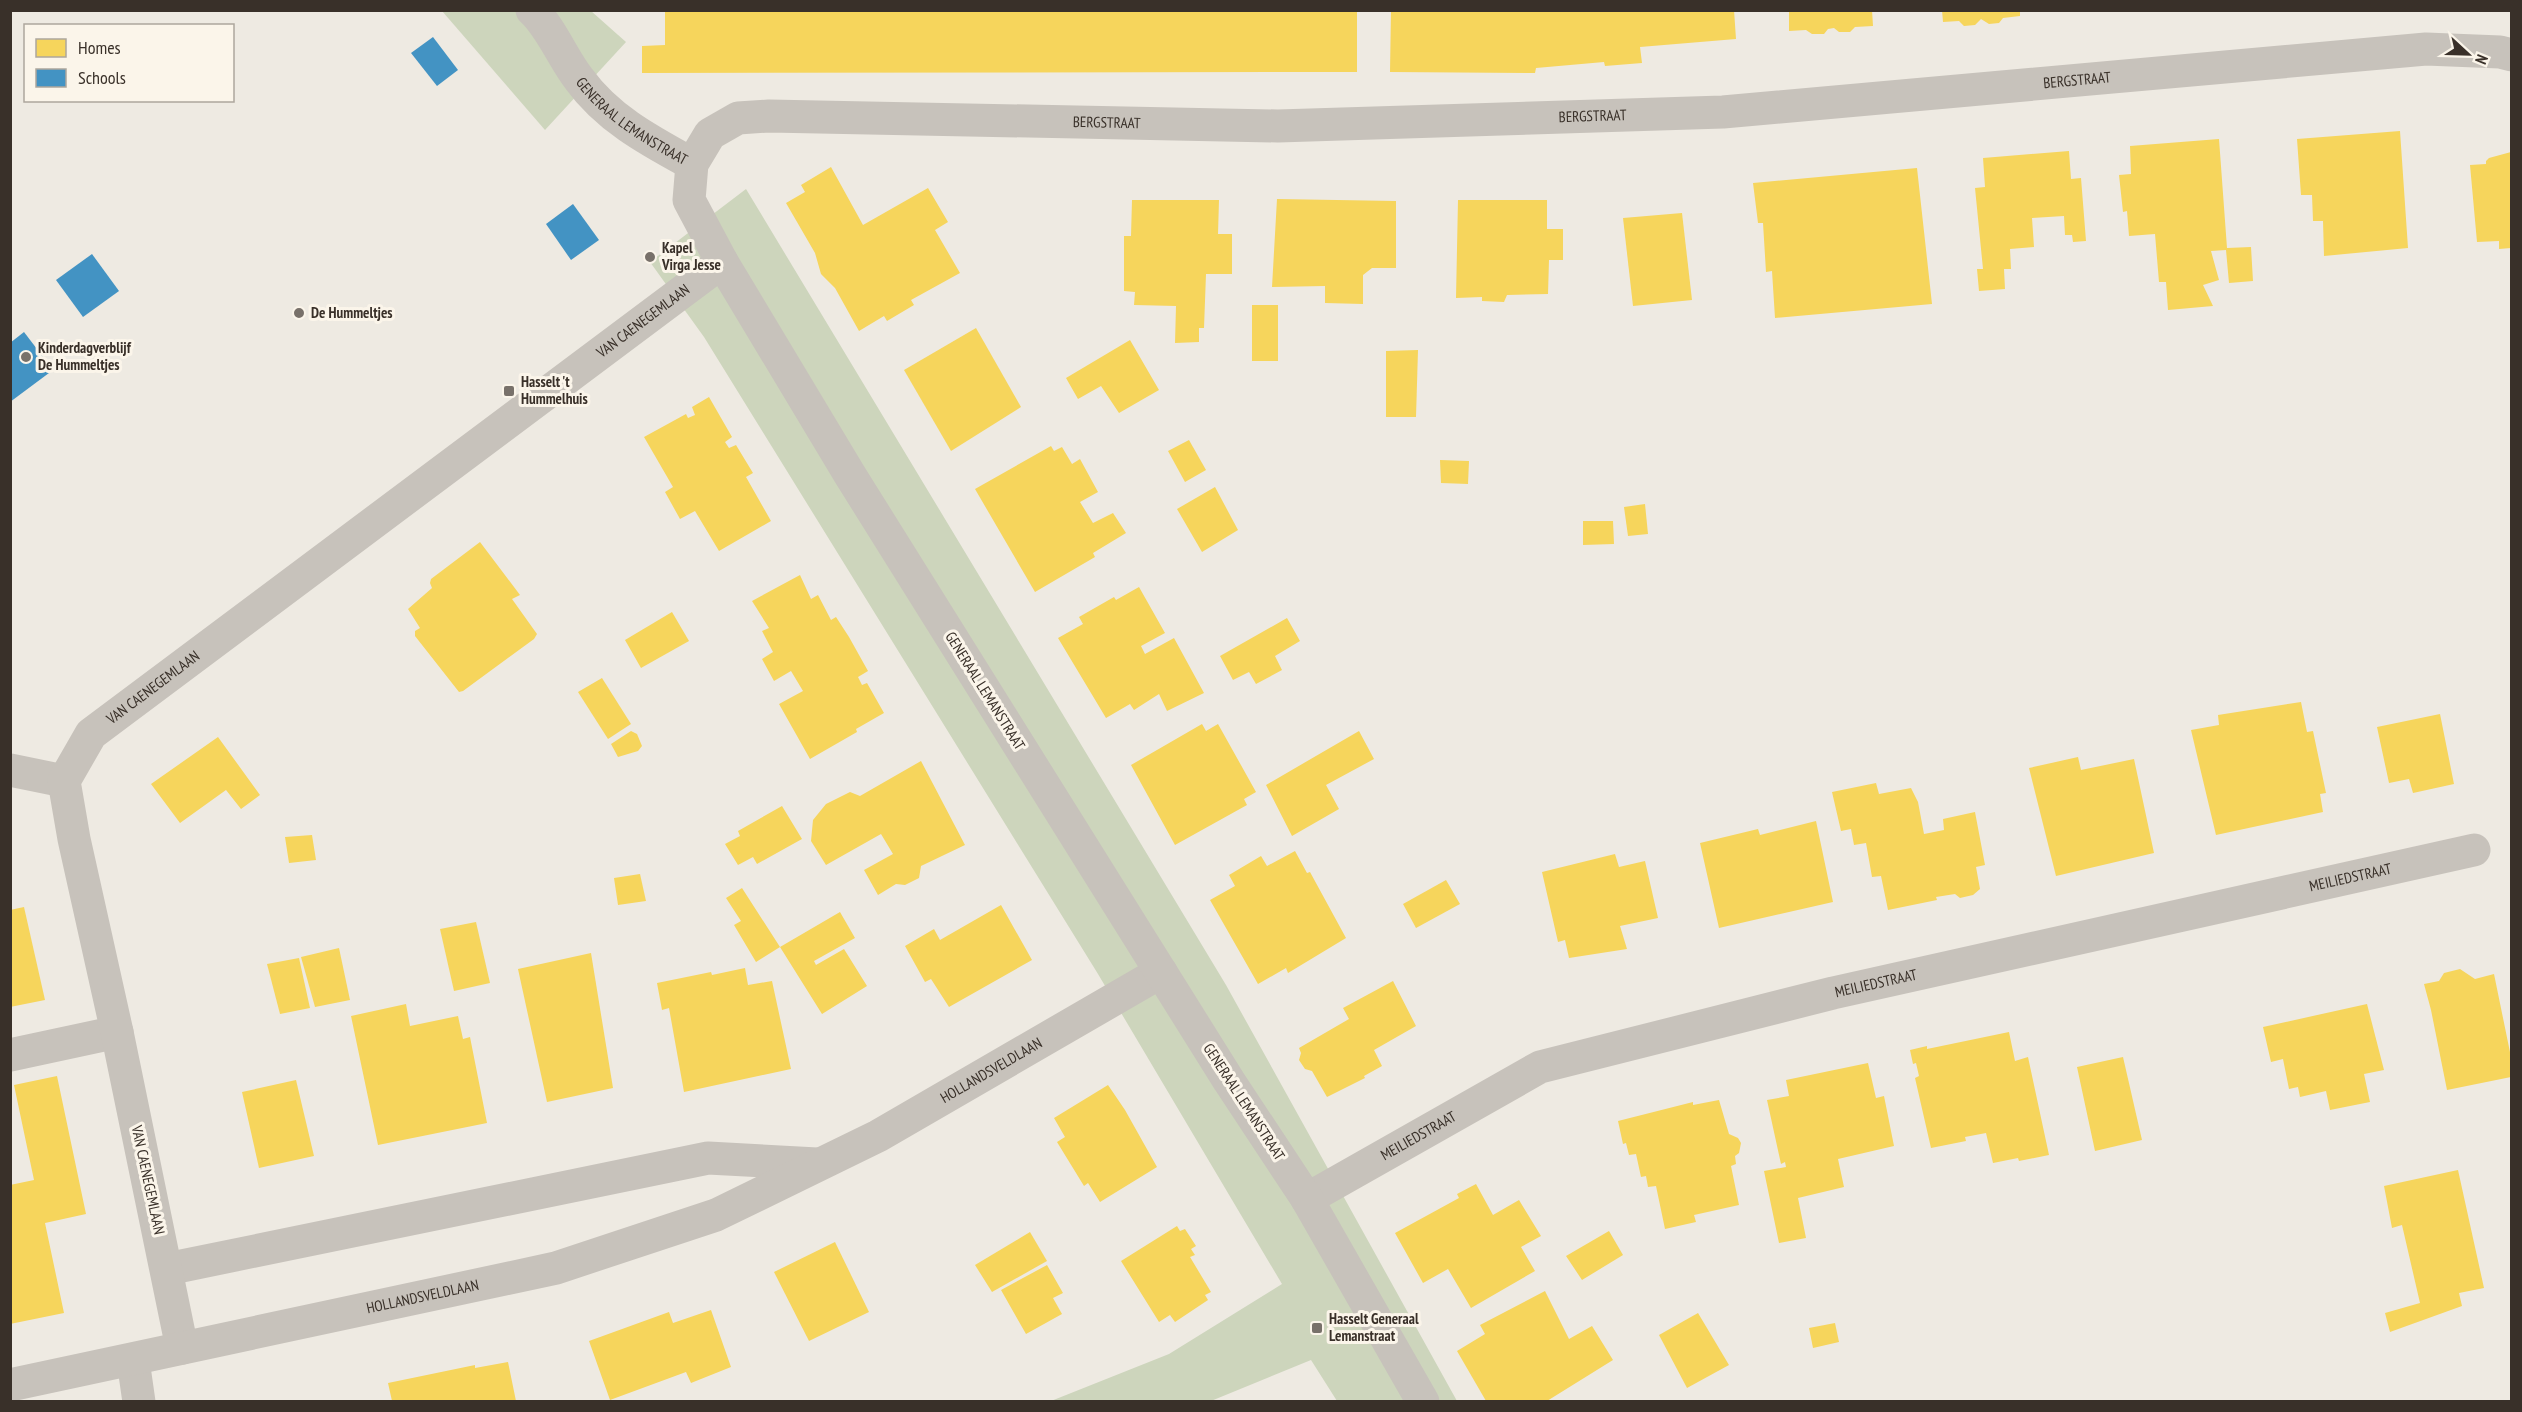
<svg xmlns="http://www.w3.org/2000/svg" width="2522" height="1412" viewBox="0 0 2522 1412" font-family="'PT Sans Narrow',sans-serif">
<rect width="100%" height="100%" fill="#eeeae2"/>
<!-- green -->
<g fill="#cdd5bc">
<polygon points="442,11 591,11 626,42 545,130"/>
<polygon points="746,189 1226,985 1457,1401 1337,1401 1311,1360 1211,1401 1051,1401 1169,1354 1282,1284 1098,974 704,337 650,262"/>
</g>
<!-- homes -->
<g fill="#f6d55c">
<polygon points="665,10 1357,10 1357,72 642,73 642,46 665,45"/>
<polygon points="1391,10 1734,10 1736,39 1640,47 1642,63 1605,66 1604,62 1536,68 1535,73 1390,72"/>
<polygon points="1789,10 1872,10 1873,26 1855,27 1850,32 1839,32 1834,28 1828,29 1824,34 1812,34 1806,30 1789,31"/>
<polygon points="1942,10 2020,10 2020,16 2003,18 1999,23 1989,24 1981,19 1975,25 1964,26 1959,21 1943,22"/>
<polygon points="2400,131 2408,248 2324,256 2323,221 2313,221 2312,195 2301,195 2297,139"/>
<polygon points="2219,139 2227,248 2251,247 2253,281 2229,283 2226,250 2211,251 2219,280 2203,285 2213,306 2168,310 2166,282 2159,282 2155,234 2129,236 2127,211 2123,212 2119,175 2131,174 2130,146"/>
<polygon points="2069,151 2071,179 2081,178 2086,241 2073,242 2072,235 2065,235 2064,216 2032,218 2034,247 2010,249 2011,269 2004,269 2005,289 1979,291 1977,269 1983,269 1975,188 1985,187 1983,158"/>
<polygon points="2511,152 2511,248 2499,249 2499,241 2477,242 2470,165 2486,164 2486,161 2489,158"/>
<polygon points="831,167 863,225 928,188 948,222 935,230 960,273 911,300 914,305 887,321 884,316 859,331 835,288 821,274 815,253 786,203 805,192 801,185"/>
<polygon points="1917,168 1932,304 1775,318 1772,271 1766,272 1763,223 1758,223 1753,183"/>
<polygon points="1277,199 1396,201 1396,268 1372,268 1363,275 1363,304 1325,303 1325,286 1272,287"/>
<polygon points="1132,200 1219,200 1218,234 1232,234 1232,274 1206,274 1204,328 1199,328 1199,342 1175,343 1176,306 1134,305 1135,292 1124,291 1124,236 1131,236"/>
<polygon points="1458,200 1547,200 1547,229 1563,229 1563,260 1549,260 1548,294 1507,295 1504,302 1482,301 1482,297 1456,298"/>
<polygon points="1682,213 1692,300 1633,306 1623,218"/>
<rect x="1252" y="305" width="26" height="56"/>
<polygon points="976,328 1021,407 951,451 904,370"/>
<polygon points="1130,340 1159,390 1119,413 1101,386 1078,399 1066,378"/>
<polygon points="1418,350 1416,417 1386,417 1386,351"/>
<polygon points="709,397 732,437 725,442 729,448 736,445 753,473 746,477 771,521 719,551 695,511 680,519 665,492 673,487 644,437 686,414 688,418 695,415 692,407"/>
<polygon points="1189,440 1206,470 1185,482 1168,451"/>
<polygon points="1051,446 1054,451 1062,447 1072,464 1080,459 1098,492 1080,502 1093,523 1113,513 1126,533 1093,553 1095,557 1035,592 975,489"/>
<polygon points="1440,460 1469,461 1468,484 1441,483"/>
<polygon points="1215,487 1238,530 1202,552 1177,509"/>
<polygon points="1645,504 1648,534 1628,536 1624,507"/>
<polygon points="1583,521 1613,521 1614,544 1583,545"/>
<polygon points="480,542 520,595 512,599 537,634 534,639 463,691 459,692 415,636 415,631 420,628 408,609 432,588 430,583 431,579"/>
<polygon points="800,575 811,599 818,595 831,620 836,617 849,637 868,671 858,677 862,685 867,683 884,713 856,729 857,732 810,759 779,704 803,691 791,671 774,681 762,659 773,652 762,631 769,628 752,601"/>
<polygon points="1139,587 1165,633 1141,646 1145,654 1174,638 1204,693 1167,711 1159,694 1134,710 1130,704 1106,718 1058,638 1083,624 1079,617 1114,597 1116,600"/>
<polygon points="672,612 689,641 641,668 625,640"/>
<polygon points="1287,618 1300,641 1275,656 1282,670 1256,684 1249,672 1233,680 1220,656"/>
<polygon points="602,678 631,724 608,739 578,692"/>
<polygon points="2301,702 2307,732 2313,731 2326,793 2320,794 2323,812 2216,835 2191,730 2219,725 2218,715"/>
<polygon points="2440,714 2454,784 2413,793 2409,779 2389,783 2377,727"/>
<polygon points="1202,724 1206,731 1218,724 1256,792 1244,799 1247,805 1175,845 1131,765"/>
<polygon points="631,731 637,734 642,746 638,751 618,757 611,744"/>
<polygon points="1359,731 1374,759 1326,785 1339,809 1292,836 1266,785"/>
<polygon points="218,737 260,795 241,809 226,790 180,823 151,784"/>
<polygon points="2078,757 2081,770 2134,759 2154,853 2056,876 2029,768"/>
<polygon points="921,761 965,845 921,866 919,878 905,885 896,884 878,895 864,870 893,854 881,834 826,865 811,841 813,820 826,804 850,792 860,796"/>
<polygon points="1876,783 1879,794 1911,788 1918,802 1924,834 1944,830 1943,819 1975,812 1985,865 1976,867 1980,889 1973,895 1960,898 1955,894 1936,897 1937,900 1888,910 1881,876 1872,877 1866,843 1854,845 1851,829 1841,831 1832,792"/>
<polygon points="782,806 802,839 757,864 753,857 738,865 725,844 740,836 738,831"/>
<polygon points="1816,821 1833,902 1719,928 1700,843 1758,829 1760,835"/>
<polygon points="312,835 316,860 289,863 285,837"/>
<polygon points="1295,851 1307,873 1310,872 1346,938 1288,973 1286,968 1258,984 1210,900 1235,886 1229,875 1261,856 1267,866"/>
<polygon points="1615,854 1619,867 1645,861 1658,918 1620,926 1627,949 1569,958 1565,940 1558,942 1542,872"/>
<polygon points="640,874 646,901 618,905 614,878"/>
<polygon points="1446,880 1460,904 1416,928 1403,904"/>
<polygon points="742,888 780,947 756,962 734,925 741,921 726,898"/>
<polygon points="1001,905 1032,960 949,1007 931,979 925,982 905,946 934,929 940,940"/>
<polygon points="24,907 45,1000 10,1007 10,910"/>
<polygon points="840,912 855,938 814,961 816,965 844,949 867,986 822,1014 780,947"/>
<polygon points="476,922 490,983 454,991 440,929"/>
<polygon points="339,948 350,1000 315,1007 301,957"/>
<polygon points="591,953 613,1088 547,1102 518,969"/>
<polygon points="299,958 310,1008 280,1014 267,964"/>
<polygon points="745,968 748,985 772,981 791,1069 684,1092 669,1008 662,1010 657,983 711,972 712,975"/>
<polygon points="2460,969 2475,979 2494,974 2511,1057 2511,1077 2447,1090 2431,1010 2424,984 2439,981 2444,973"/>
<polygon points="1393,981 1416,1026 1374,1050 1382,1066 1364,1076 1365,1078 1327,1097 1312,1071 1305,1069 1299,1060 1301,1053 1299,1048 1349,1019 1343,1008"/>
<polygon points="406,1004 410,1026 458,1016 463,1039 470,1037 487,1123 378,1145 351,1016"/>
<polygon points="2367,1004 2384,1070 2364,1074 2370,1102 2330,1110 2326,1091 2300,1097 2298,1087 2289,1089 2283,1059 2271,1062 2263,1027"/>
<polygon points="2009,1032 2015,1061 2028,1057 2049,1155 2019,1161 2018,1158 1993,1163 1986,1133 1965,1137 1966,1141 1931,1148 1915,1078 1919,1076 1916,1063 1913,1064 1910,1050 1927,1046 1927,1049"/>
<polygon points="2123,1057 2142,1140 2095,1151 2077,1067"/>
<polygon points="1868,1063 1876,1098 1884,1096 1894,1146 1838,1159 1844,1187 1798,1198 1806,1238 1779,1243 1764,1171 1786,1167 1785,1162 1781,1164 1767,1100 1789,1096 1786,1080"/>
<polygon points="57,1076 86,1214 45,1223 64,1313 10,1324 10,1185 34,1180 14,1085"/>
<polygon points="296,1080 314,1156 259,1168 242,1092"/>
<polygon points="1108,1085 1125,1110 1157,1167 1100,1202 1088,1183 1084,1186 1057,1142 1065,1137 1054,1118"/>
<polygon points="1719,1100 1729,1134 1738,1138 1741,1143 1739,1153 1735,1156 1736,1164 1731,1166 1739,1205 1694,1215 1696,1222 1665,1229 1656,1186 1648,1187 1646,1176 1641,1177 1636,1154 1629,1155 1626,1143 1623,1144 1618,1121 1693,1102 1693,1105"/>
<polygon points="2458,1170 2484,1288 2459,1293 2462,1306 2390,1332 2385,1313 2420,1303 2402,1225 2392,1228 2384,1186"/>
<polygon points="1476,1184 1493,1215 1519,1200 1541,1236 1521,1247 1535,1271 1471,1308 1448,1269 1423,1283 1395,1233 1459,1198 1457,1194"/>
<polygon points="1177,1226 1180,1231 1185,1229 1196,1246 1191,1249 1195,1255 1190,1257 1211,1292 1205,1295 1208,1300 1175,1322 1170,1315 1159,1322 1121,1261"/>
<polygon points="1609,1231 1623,1255 1582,1280 1566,1256"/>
<polygon points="1030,1232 1047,1261 992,1292 975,1265"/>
<polygon points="835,1242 869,1312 809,1341 774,1272"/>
<polygon points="1047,1265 1063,1293 1053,1298 1062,1314 1026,1334 1001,1290"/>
<polygon points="1545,1291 1569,1339 1592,1326 1613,1360 1547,1401 1486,1401 1457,1351 1485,1334 1480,1325"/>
<polygon points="711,1310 731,1367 691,1383 686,1372 610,1400 589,1341 669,1312 673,1323"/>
<polygon points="1698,1313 1729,1365 1687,1388 1659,1335"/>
<polygon points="1835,1323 1839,1342 1813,1348 1809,1328"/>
<polygon points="508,1362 516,1401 392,1401 388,1383 475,1365 475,1368"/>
</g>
<!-- schools -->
<g fill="#4393c3">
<polygon points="433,37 458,70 437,86 411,53"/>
<polygon points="573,204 599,240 571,260 546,224"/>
<polygon points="92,254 119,291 83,317 56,280"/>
<polygon points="24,332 53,370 10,402 10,343"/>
</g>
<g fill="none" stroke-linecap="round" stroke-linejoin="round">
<!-- minor -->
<g stroke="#c7c2bb" stroke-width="33">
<path id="s1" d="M532 10C551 27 563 59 579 79 608 119 650 141 692 164"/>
<polyline points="10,770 64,781"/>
<polyline points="10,1055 117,1032"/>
<path id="s2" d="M1307 1199 1540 1067 1833 993 2474 850"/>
<polyline points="167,1269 708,1158 817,1164"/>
<path id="s3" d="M182 1348 117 1032 74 839 64 781 91 734 722 262"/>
<polyline points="133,1360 139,1402"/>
<path id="s4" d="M10 1385 556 1268 716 1215 878 1136 1161 972"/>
<path id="s5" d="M1423 1402 1307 1199 1229 1081 850 475 722 262 689 200 692 164 710 134 738 118 769 116 1278 126 1723 112 2426 49 2500 52 2512 55"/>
</g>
</g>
<!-- markers -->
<g fill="#78716a" stroke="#fbf5ea" stroke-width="2">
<circle cx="650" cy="257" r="6"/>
<circle cx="299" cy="313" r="6"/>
<circle cx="26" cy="357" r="6"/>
<rect x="503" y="385" width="12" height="12" rx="3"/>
<rect x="1311" y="1322" width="12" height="12" rx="3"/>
</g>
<g text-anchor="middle" stroke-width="6" stroke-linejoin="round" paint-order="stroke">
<!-- street labels -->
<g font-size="15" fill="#393029" stroke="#fbf5ea">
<text dy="5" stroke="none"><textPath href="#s5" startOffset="2853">BERGSTRAAT</textPath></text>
<text dy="5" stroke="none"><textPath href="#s5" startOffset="2367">BERGSTRAAT</textPath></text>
<text dy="5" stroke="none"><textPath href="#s1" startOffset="152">GENERAAL LEMANSTRAAT</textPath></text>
<text dy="5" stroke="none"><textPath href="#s5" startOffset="1881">BERGSTRAAT</textPath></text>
<text dy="5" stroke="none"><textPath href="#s3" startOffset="1323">VAN CAENEGEMLAAN</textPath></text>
<text dy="5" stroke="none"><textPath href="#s3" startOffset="711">VAN CAENEGEMLAAN</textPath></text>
<text transform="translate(985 691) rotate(58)" y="5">GENERAAL LEMANSTRAAT</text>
<text dy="5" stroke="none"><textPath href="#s2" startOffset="1100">MEILIEDSTRAAT</textPath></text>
<text dy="5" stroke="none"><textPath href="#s2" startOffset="614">MEILIEDSTRAAT</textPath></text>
<text dy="5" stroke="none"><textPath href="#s4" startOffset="1038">HOLLANDSVELDLAAN</textPath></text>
<text transform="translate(1244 1102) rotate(57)" y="5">GENERAAL LEMANSTRAAT</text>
<text dy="5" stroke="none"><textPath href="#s2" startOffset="128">MEILIEDSTRAAT</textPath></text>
<text transform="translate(148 1180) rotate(78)" y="5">VAN CAENEGEMLAAN</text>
<text dy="5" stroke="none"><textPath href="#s4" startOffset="422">HOLLANDSVELDLAAN</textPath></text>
</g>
<!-- poi labels -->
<g font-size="15" font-weight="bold" fill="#393029" stroke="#fbf5ea" text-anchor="start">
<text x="662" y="253">Kapel<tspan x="662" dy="17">Virga Jesse</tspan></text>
<text x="311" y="318">De Hummeltjes</text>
<text x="38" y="353">Kinderdagverblijf<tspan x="38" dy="17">De Hummeltjes</tspan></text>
<text x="521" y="387">Hasselt 't<tspan x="521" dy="17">Hummelhuis</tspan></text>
<text x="1329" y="1324">Hasselt Generaal<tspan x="1329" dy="17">Lemanstraat</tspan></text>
</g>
</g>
<!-- border -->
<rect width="2522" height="1412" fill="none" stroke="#393029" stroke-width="24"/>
<!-- legend -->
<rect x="24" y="24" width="210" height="78" fill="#fbf5ea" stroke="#ada69d" stroke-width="1.5"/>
<rect x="36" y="39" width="30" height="18" fill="#f6d55c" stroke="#ada69d" stroke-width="1.5"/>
<text x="78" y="54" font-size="18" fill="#393029">Homes</text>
<rect x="36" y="69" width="30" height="18" fill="#4393c3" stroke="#ada69d" stroke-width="1.5"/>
<text x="78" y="84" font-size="18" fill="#393029">Schools</text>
<!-- north arrow -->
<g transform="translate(2468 54) rotate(112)" stroke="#fbf5ea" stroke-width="4.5" paint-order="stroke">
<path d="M0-4.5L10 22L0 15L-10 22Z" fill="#393029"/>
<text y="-9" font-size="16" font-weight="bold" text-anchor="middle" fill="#393029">N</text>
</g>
</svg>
